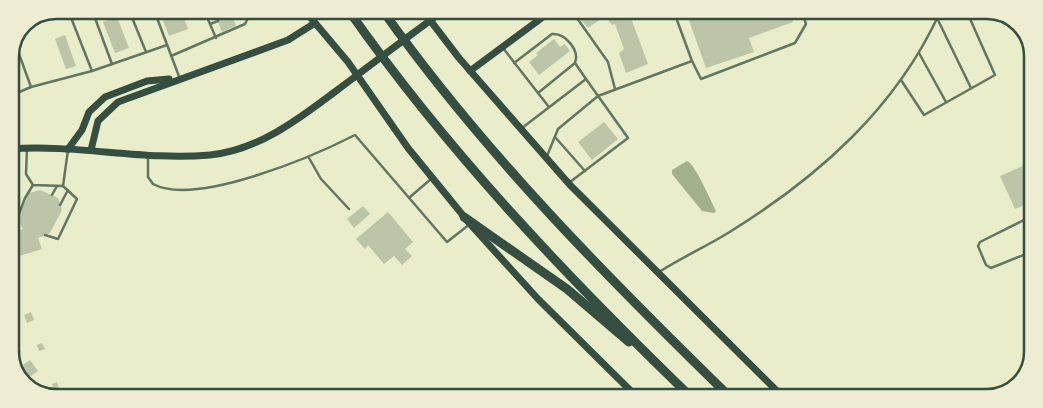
<svg xmlns="http://www.w3.org/2000/svg" width="1043" height="408" viewBox="0 0 1043 408" font-family="Figtree,sans-serif">
<rect width="100%" height="100%" fill="#e9edc9"/>
<!-- water -->
<path fill="#a3b18a" d="M687 161C695 164 711 201 716 211L714 213 702 211 672 174V170Z"/>
<!-- building -->
<g fill="#bcc5a7">
<polygon points="159,10 181,10 188,29 169,36"/>
<polygon points="213,10 230,10 236,26 222,32"/>
<polygon points="586,11 627,12 631,18 648,64 626,73 619,53 624,49 615,24 612,25 605,16 588,28 579,17"/>
<polygon points="686,12 790,12 793,22 749,38 754,52 706,68"/>
<polygon points="117,17 129,48 115,53 103,22"/>
<polygon points="65,35 76,66 66,69 55,39"/>
<polygon points="554,39 560,47 565,44 570,51 539,75 529,62 538,55 536,53"/>
<polygon points="10,59 19,82 10,85"/>
<polygon points="604,122 618,139 592,160 578,142"/>
<polygon points="1032,162 1032,202 1015,209 1000,176"/>
<polygon points="40,190 58,198 62,210 50,233 38,238 42,249 19,256 11,234 23,229 17,219 29,193"/>
<polygon points="363,206 370,214 354,228 347,219"/>
<polygon points="388,212 413,242 405,249 412,256 402,265 394,256 384,264 368,245 365,249 356,239"/>
<polygon points="10,301 18,320 10,323"/>
<polygon points="31,312 34,320 27,323 24,315"/>
<polygon points="14,332 21,352 10,356 10,334"/>
<polygon points="42,343 45,349 39,351 37,345"/>
<polygon points="30,360 38,371 22,382 16,370"/>
<polygon points="57,382 59,389 54,391 52,384"/>
</g>
<g fill="none" stroke-linecap="round" stroke-linejoin="round">
<!-- service -->
<g stroke="#617663" stroke-width="2.5">
<polyline points="68,10 92,71"/>
<polyline points="92,10 112,64"/>
<polyline points="129,10 146,52"/>
<polyline points="154,10 180,79"/>
<polyline points="204,10 216,38"/>
<polyline points="572,11 608,62 615,89"/>
<polyline points="674,12 692,61 701,79 795,43 806,24 802,12"/>
<polyline points="232,15 242,10"/>
<polyline points="937,18 971,88"/>
<polyline points="210,24 218,21"/>
<polyline points="15,43 31,87"/>
<polyline points="503,48 538,93"/>
<polyline points="919,53 946,102"/>
<polyline points="171,56 245,24 249,16 248,11"/>
<path d="M514 63 552 34C566 33 580 51 575 63"/>
<polyline points="901,80 924,115 995,75 967,12"/>
<polyline points="10,96 31,87 92,71 167,45"/>
<polyline points="522,128 586,79 575,63 538,93 549,107"/>
<polyline points="555,137 585,171"/>
<polyline points="27,149 26,174 33,185 63,186 68,150"/>
<path d="M148 156V177L153 184C196 207 314 156 355 135L447 242 470 224"/>
<polyline points="547,156 558,129 598,96 692,61"/>
<polyline points="309,158 321,179 349,209"/>
<polyline points="570,182 628,138 586,79"/>
<polyline points="52,195 57,186"/>
<polyline points="410,197 431,179"/>
<polyline points="60,205 68,190"/>
<polyline points="17,219 25,198 33,185"/>
<polyline points="45,235 58,239 77,199 63,186"/>
<polyline points="1031,252 991,268 986,265 978,246 980,242 1032,216"/>
<path d="M659 272C681 258 705 247 728 233 817 178 896 109 940 12"/>
</g>
<!-- secondary -->
<g stroke="#344e41" stroke-width="7">
<polyline points="305,11 348,62 408,148 470,224 538,299 637,397"/>
<polyline points="423,11 459,58 570,185 783,397"/>
<polyline points="470,71 551,11"/>
<path d="M10 149C77 144 144 161 210 155 264 150 310 110 352 79 382 56 412 34 443 11"/>
<polyline points="68,149 82,130 89,112 105,97 147,81 169,79"/>
<polyline points="91,150 98,121 118,102 288,40 315,23"/>
</g>
<!-- motorway -->
<g stroke="#344e41" stroke-width="9">
<path d="M349 11C448 152 567 277 691 397"/>
<path d="M383 11C484 153 606 276 730 397"/>
<polyline points="464,217 567,289 629,342"/>
</g>
</g>
<!-- crop -->
<path d="M0 0H1043V408H0ZM56 19H987A37 37 0 0 1 1024 56V352A37 37 0 0 1 987 389H56A37 37 0 0 1 19 352V56A37 37 0 0 1 56 19Z" fill="#eeecd3" fill-rule="evenodd"/>
<path fill="none" stroke="#344e41" stroke-width="2.5" d="M56 19H987A37 37 0 0 1 1024 56V352A37 37 0 0 1 987 389H56A37 37 0 0 1 19 352V56A37 37 0 0 1 56 19Z"/>
</svg>
